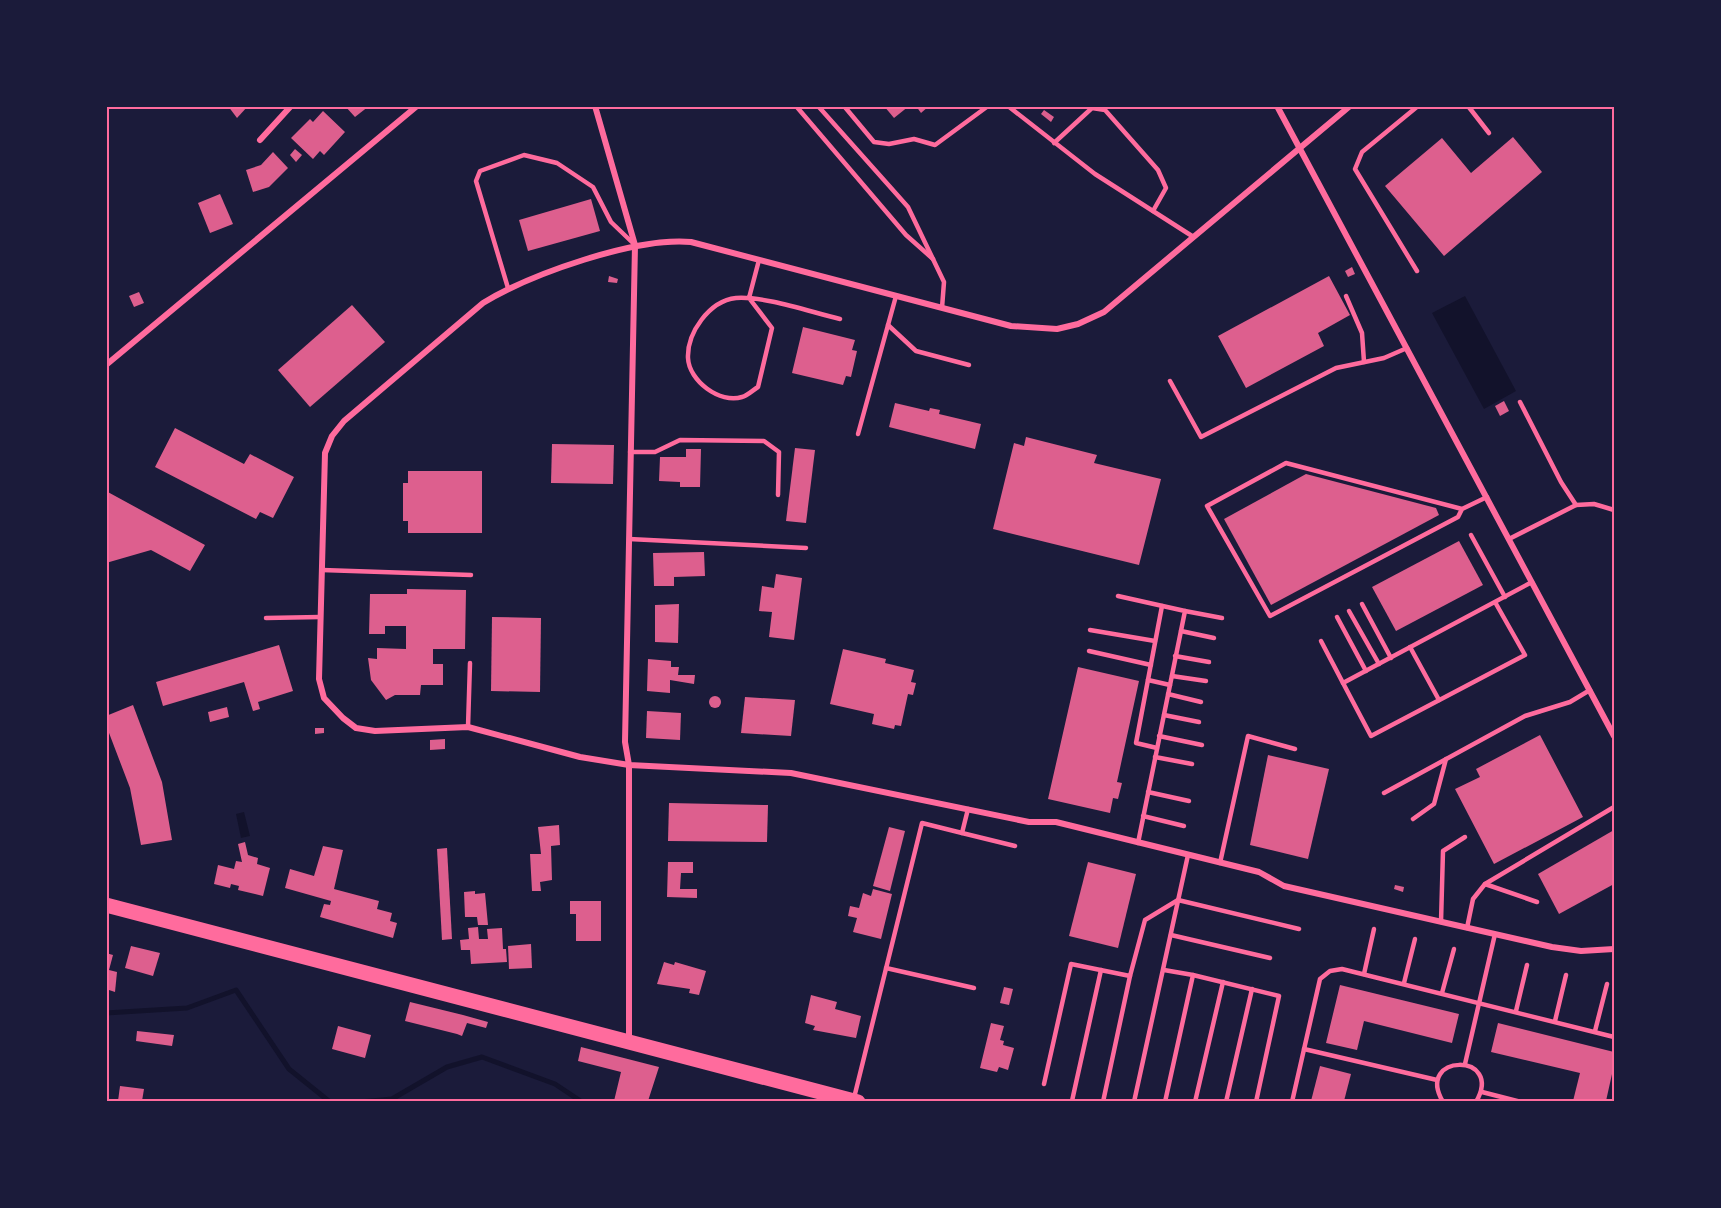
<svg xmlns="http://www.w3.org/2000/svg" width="1721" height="1208" viewBox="0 0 1721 1208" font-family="'IBM Plex Sans',sans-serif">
<rect width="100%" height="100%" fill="#1b1b3a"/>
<!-- water -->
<g fill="#12122b">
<polygon points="1465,296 1516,391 1484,409 1432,313"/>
<polygon points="244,812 250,836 241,838 236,814"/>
</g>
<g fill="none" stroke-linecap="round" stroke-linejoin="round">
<!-- stream -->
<g stroke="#12122b" stroke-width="5">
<polyline points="106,1013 187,1008 236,990 289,1069 330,1102"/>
<polyline points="360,1102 392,1099 447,1067 482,1057 555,1084 582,1102"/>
</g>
</g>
<!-- building -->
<g fill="#dd5f8e">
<polygon points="228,106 248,106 237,118"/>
<polygon points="345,106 369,106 355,117"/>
<polygon points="884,106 909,106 894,118"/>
<polygon points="916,106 929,106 921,113"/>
<polygon points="1044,110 1054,117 1051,122 1041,114"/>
<polygon points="323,111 345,132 324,155 320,151 313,159 291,138 310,119 313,122"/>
<polygon points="1513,137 1542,172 1444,256 1385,186 1442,138 1471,173"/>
<polygon points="295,149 302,155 296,162 290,155"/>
<polygon points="273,152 288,168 269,187 253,192 246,170 261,165"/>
<polygon points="220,194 233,224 210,233 198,203"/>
<polygon points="591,199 600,231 528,251 519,220"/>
<polygon points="1352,267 1355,274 1348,277 1345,271"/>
<polygon points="609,276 618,279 617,283 608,282"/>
<polygon points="1329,276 1350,315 1318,333 1324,346 1246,388 1218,336"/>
<polygon points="139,292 144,303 134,307 129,296"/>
<polygon points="352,305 385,342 310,407 278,370"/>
<polygon points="803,327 855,340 852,350 857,351 851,377 846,376 843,385 792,373"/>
<polygon points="1504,401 1509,411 1500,416 1495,406"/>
<polygon points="895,403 929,411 930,408 940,410 939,414 981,424 975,449 889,427"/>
<polygon points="175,428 244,464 250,454 294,477 273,518 260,512 256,519 155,467"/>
<polygon points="1026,437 1097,455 1094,463 1161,479 1139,565 993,529 1014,443 1024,446"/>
<polygon points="552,444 614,445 613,484 551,483"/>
<polygon points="795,448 815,450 806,523 786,521"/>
<polygon points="686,449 701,449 700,487 680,487 680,482 659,481 660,457 686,457"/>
<polygon points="408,471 482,471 482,533 408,533 408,521 403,521 403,483 408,483"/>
<polygon points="1306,474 1436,508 1439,515 1271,605 1224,519"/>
<polygon points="106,491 205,545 190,571 151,550 106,563"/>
<polygon points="1459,541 1483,585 1396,631 1372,587"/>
<polygon points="704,552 705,576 674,577 674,586 654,586 653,553"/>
<polygon points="776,574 802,578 794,640 769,637 772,612 759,611 762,586 774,588"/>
<polygon points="407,589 466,590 465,649 433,649 433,664 443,664 443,685 421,685 420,695 395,695 386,700 371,680 368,658 377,659 377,648 406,649 406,626 385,626 385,634 369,634 370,594 407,594"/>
<polygon points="679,604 678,643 655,642 655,605"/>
<polygon points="492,617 541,618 540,692 491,691"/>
<polygon points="279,645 293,691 258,702 260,709 253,711 244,682 163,706 156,682"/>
<polygon points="843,649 886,659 885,663 914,670 911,682 916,683 913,695 908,694 901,726 895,725 894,729 872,724 874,714 830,704"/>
<polygon points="648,659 671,661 671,667 679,667 678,675 695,675 694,684 670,680 670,693 647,691"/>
<polygon points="1078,667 1139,681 1117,782 1122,783 1118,799 1113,798 1110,813 1048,799"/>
<circle cx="715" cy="702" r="6"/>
<polygon points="745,697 795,700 791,736 741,733"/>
<polygon points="133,705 162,782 172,840 141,845 130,788 106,725 106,716"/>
<polygon points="227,707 229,717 210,722 208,712"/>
<polygon points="647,711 681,713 680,740 646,738"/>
<polygon points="315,728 324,728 324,733 315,734"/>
<polygon points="1540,735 1583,817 1494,864 1455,789 1480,777 1476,769"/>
<polygon points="445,739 445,749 430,750 430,740"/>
<polygon points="1268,755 1329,769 1308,859 1250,845"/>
<polygon points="669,803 768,805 767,842 668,841"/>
<polygon points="559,825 560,845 551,846 552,880 540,882 541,891 532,891 530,854 541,854 538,827"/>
<polygon points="889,827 905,831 890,891 873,886"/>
<polygon points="1614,830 1614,884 1559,914 1538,874"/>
<polygon points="245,842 248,855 258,858 257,864 270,868 263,896 238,890 239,886 231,884 230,888 214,884 218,865 234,869 236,861 242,862 238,844"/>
<polygon points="323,846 343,850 334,889 379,901 377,909 392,913 390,921 397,923 393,938 320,917 324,904 330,905 331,901 285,888 290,869 314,876"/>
<polygon points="447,848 452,939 442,940 437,849"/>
<polygon points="668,862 693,862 693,873 681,873 680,889 697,889 697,898 667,897"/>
<polygon points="1088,862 1136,874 1118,948 1069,936"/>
<polygon points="1395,885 1404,887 1403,892 1394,889"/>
<polygon points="873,889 892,894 881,939 853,932 857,918 848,916 850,906 859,908 863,893 871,896"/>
<polygon points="475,891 475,894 485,893 488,925 478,925 477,917 465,917 464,892"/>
<polygon points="570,901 601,901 601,941 576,941 576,914 570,914"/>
<polygon points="478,927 479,939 488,939 487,929 502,928 503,949 506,949 507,962 471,964 470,950 461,950 460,940 469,939 468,928"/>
<polygon points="531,944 532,968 509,969 508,946"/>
<polygon points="131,946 160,953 153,976 125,968"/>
<polygon points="106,953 113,955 109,970 106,970"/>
<polygon points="664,962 674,965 675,962 706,971 699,995 689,993 690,989 657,984"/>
<polygon points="109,970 117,972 115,992 106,989"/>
<polygon points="1340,985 1459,1014 1452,1043 1364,1021 1357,1050 1326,1043"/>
<polygon points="1004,987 1013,989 1009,1005 1000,1003"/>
<polygon points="811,995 837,1002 835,1009 861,1016 856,1038 813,1030 815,1026 805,1023"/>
<polygon points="410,1002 463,1015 488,1022 486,1028 467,1023 462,1036 457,1034 405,1021"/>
<polygon points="991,1023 1004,1026 1000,1040 1004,1041 1003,1045 1014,1048 1008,1070 999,1067 997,1072 980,1068"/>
<polygon points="1498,1023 1614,1052 1614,1065 1606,1101 1573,1101 1580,1073 1491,1052"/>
<polygon points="338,1026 371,1035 365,1058 332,1049"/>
<polygon points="137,1031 174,1035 172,1046 136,1041"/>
<polygon points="581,1047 659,1067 648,1101 625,1099 625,1101 614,1101 621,1072 578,1061"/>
<polygon points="1320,1066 1351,1074 1344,1101 1311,1101"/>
<polygon points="120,1086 144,1089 142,1101 118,1101"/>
</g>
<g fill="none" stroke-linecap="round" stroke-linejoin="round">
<!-- service -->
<g stroke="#ff6b9d" stroke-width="4.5">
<polyline points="796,106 906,235 933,259"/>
<polyline points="818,106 908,207 944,282 942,308"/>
<polyline points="844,106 874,142 889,144 914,139 935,145 988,106"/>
<polyline points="1008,106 1095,174 1192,236"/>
<polyline points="1468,106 1489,133"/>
<polyline points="1054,143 1092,108 1105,110 1158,170 1166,188 1153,211"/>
<path d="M759 260 749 298 772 328 758 387C753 390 747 396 742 397 720 404 689 381 688 358 687 333 709 301 736 298 766 296 810 312 840 319"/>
<polyline points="1417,271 1355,169 1362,152 1418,106"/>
<polyline points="508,288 476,181 480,171 524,155 557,163 593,187 611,222 635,245"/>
<polyline points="1346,296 1362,333 1364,362"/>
<polyline points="888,325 916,351 969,365"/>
<polyline points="1170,381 1201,437 1336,368 1384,358 1407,348"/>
<polyline points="1520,402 1561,482 1576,505"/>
<polyline points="858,434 896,296"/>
<polyline points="630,452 655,452 680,440 764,441 779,452 778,495"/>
<polyline points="1462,509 1286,463 1207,506 1270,616 1458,517 1462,509 1487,497"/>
<polyline points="1471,535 1505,597"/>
<polyline points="629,539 806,548"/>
<polyline points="1509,539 1576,505 1594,504 1614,510"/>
<polyline points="322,570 471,575"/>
<polyline points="1118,596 1185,611 1138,843"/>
<polyline points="1495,602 1525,655 1371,736 1343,683 1532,582"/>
<polyline points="1362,604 1391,658"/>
<polyline points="1185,611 1222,618"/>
<polyline points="1349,611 1379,664"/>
<polyline points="1337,617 1366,671"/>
<polyline points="266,618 320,617"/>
<polyline points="1090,630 1155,641"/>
<polyline points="1181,631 1214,638"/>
<polyline points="1321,641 1343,683"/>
<polyline points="1410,647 1439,700"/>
<polyline points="1089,651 1151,665"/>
<polyline points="1175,656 1209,662"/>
<polyline points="1172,676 1206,681"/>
<polyline points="1148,680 1170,685"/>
<polyline points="1168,694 1201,702"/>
<polyline points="1164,715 1199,722"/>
<polyline points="468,727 470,663"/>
<polyline points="1159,736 1202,745"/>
<polyline points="1157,748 1136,743 1162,606"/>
<polyline points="1155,757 1192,764"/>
<polyline points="1148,792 1189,801"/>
<polyline points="1384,793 1525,716 1570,702 1590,690"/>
<polyline points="1143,816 1184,826"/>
<polyline points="1413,819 1434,804 1446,759"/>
<polyline points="962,833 1015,846"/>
<polyline points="1220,863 1248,736 1295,749"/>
<polyline points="1485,884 1537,902"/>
<polyline points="1441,922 1443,851 1465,837"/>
<polyline points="1467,928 1473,899 1485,884 1614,807"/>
<polyline points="1171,935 1270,958"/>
<polyline points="886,968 974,988"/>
<polyline points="1164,970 1193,975 1165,1102"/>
<polyline points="1364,974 1374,929"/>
<polyline points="1193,975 1279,996 1256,1102"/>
<polyline points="1404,983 1415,939"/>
<polyline points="1442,993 1454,949"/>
<polyline points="1516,1011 1527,965"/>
<polyline points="1555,1021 1566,975"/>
<polyline points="1595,1031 1607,984"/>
<polyline points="1304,1049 1437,1080"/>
<polyline points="1465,1064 1495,934"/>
<polyline points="1044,1084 1071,964 1130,976 1145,920 1178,900 1299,929"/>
<polyline points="1482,1092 1521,1102"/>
<polyline points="854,1098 922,823 962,833 968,809"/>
<polyline points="1072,1101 1101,970"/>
<polyline points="1103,1102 1130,976"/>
<polyline points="1134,1102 1188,855"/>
<polyline points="1195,1102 1223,982"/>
<polyline points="1226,1102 1252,989"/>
<polyline points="1292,1102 1320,979 1330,971 1342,969 1614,1037"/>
<path d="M1443 1102C1414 1053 1505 1052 1476 1102"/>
</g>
<!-- minor -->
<g stroke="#ff6b9d" stroke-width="6">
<polyline points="595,106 635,245 625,742 629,765 629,1041"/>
<polyline points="1277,106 1614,736"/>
<path d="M1350 106 1104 312 1078 324 1057 329 1011 326 691 242C635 237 531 274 483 303L344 421 332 436 325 453 319 679 324 698 343 718 356 728 375 731 468 727 580 757 629 765 791 773 1029 822H1056L1259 872 1284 886 1552 947 1581 951 1614 949"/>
<polyline points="260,140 291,106"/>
<polyline points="106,365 417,106"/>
</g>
<!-- primary -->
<polyline stroke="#ff6b9d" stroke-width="15" points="106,905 858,1102"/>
</g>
<!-- border -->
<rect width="1721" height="1208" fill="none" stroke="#1b1b3a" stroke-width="216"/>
<rect x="108" y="108" width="1505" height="992" fill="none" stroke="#ff6b9d" stroke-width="2"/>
</svg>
